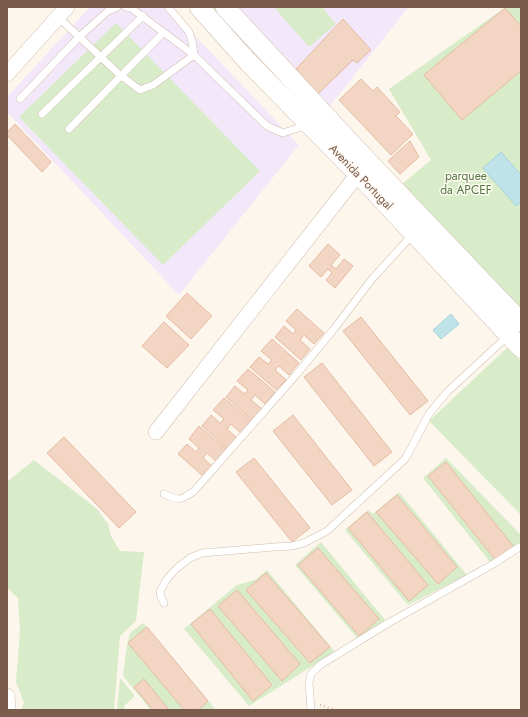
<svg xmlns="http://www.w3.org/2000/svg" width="528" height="717" viewBox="0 0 528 717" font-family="Jost,sans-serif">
<rect width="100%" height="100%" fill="#fdf6ec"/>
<!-- education -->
<g fill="#f3e8fa">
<polygon points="90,7 168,7 299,145 179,295 7,112 7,97"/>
<polygon points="225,7 409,7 325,112"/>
</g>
<!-- green -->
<g fill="#d8ecc9">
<polygon points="274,7 322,7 336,24 309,47"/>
<polygon points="506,7 521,7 521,313 397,188 431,160 389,89"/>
<polygon points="116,23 260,171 163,265 19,117"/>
<polygon points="508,347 521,361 521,515 429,421"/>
<polygon points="446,458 521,535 521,546 490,562 423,478"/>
<polygon points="34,460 97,509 108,524 111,536 120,551 144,552 136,621 120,636 114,710 21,710 24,703 16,682 20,631 18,598 7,588 7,482"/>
<polygon points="399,492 467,575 408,605 345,530 368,510 373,514"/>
<polygon points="321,542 385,620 357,638 295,565"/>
<polygon points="267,570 335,652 249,706 184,629 237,585 255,580"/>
<polygon points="143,623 147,627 216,710 151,710 123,676 127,645 130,633"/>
<polygon points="120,678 135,696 124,706 124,710 117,710"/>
</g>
<!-- water -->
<g fill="#bfe3e8" stroke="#a5d3da">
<polygon points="501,152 521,175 521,202 516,206 483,168"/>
<polygon points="451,314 459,324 441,339 433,330"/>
</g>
<!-- building -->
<g fill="#f3d5c3" stroke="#e6bba3">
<polygon points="505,8 521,26 521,71 462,120 424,75"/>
<polygon points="343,19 371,50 357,63 353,60 318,94 296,69"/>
<polygon points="361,79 373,91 377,87 400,112 396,116 413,134 391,155 339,100"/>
<polygon points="15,124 51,162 42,172 7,135 7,132"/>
<polygon points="410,141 419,157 400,174 388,161"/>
<polygon points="328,244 340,255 331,265 336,269 344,259 353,266 335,288 326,280 332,273 328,269 321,277 309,266"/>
<polygon points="187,293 212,316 191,339 166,316"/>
<polygon points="297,309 324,333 314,344 304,335 300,340 310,349 301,360 275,337 284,326 293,334 296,330 286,321"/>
<polygon points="361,317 428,401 410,415 343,331"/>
<polygon points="164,322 189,345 167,368 142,346"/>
<polygon points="272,339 299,363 289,375 279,366 275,370 286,380 276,390 250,367 259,357 268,364 272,360 261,351"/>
<polygon points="322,363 392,452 374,466 304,377"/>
<polygon points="248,369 275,392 265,404 255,395 251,400 262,409 252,420 226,397 235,386 244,394 248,390 237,381"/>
<polygon points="224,398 251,421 241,433 231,424 227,429 237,438 228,449 202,426 211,415 220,423 224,419 213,410"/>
<polygon points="293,415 352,490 332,505 273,431"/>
<polygon points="199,426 227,450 217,462 207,453 203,458 213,467 204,477 178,454 187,444 196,452 199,448 189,439"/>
<polygon points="64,437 136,512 119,528 47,453"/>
<polygon points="254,458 310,528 292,542 236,472"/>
<polygon points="446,462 514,547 497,562 428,476"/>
<polygon points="397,495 457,567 438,584 376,512"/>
<polygon points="367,512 428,585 409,601 348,528"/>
<polygon points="318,548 379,619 359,636 298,565"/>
<polygon points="266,573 330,647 310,663 246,590"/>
<polygon points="237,590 300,664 282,681 218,606"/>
<polygon points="210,609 272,685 253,701 191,624"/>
<polygon points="147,627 208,701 198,710 184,710 128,643"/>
<polygon points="144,679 169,710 153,710 134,687"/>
</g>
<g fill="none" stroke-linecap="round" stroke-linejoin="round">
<defs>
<g id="service">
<polyline points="126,7 131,8 194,55 267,126 283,133 307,125"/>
<polyline points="58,17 120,75 140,90 153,85 194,55 192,41 189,32 168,7"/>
<polyline points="20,99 79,37 108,11 117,7"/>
<polyline points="42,114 143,16"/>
<polyline points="69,129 163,33"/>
<path d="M164 494C179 501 180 501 194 491L296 375 334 329 372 279 414 233"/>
<polyline points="164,603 161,597 160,591 167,579 177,568 190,558 202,553 274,547 292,546 304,543 327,531 404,460 408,454 429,414 447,392 509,335"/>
<polyline points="311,710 309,683 311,674 320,665 385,625 495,563 521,546"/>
</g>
<g id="minor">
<polyline points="7,74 67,7"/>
<polyline points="156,432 358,174"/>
<polyline points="7,696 8,710"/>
</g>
<g id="tertiary">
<polyline points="199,7 248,62 358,174 521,348"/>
<polyline points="225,7 361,154 521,322"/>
</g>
</defs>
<!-- service casing -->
<use href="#service" stroke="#d1beb0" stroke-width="8"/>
<!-- minor casing -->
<use href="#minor" stroke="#d1beb0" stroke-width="16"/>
<!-- tertiary casing -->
<use href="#tertiary" stroke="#d1beb0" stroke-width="20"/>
<!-- path -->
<polyline stroke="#d9b8a5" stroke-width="2.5" stroke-dasharray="1 3" stroke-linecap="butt" points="320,705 335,710"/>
<!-- service -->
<use href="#service" stroke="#fff" stroke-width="7"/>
<!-- minor -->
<use href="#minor" stroke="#fff" stroke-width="15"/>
<!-- tertiary -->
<use href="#tertiary" stroke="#fff" stroke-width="19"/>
</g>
<g text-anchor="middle" stroke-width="3" stroke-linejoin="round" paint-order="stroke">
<!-- park labels -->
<g font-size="12" fill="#537a41" stroke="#fffaf3">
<text x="466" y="180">parquee<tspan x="466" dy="14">da APCEF</tspan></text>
</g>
<!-- street labels -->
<g font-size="12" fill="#7a5c4d" stroke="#fffaf3">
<text transform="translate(361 177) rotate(46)" y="4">Avenida Portugal</text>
</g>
</g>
<!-- border -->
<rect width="528" height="717" fill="none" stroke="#7a5c4d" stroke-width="16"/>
</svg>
